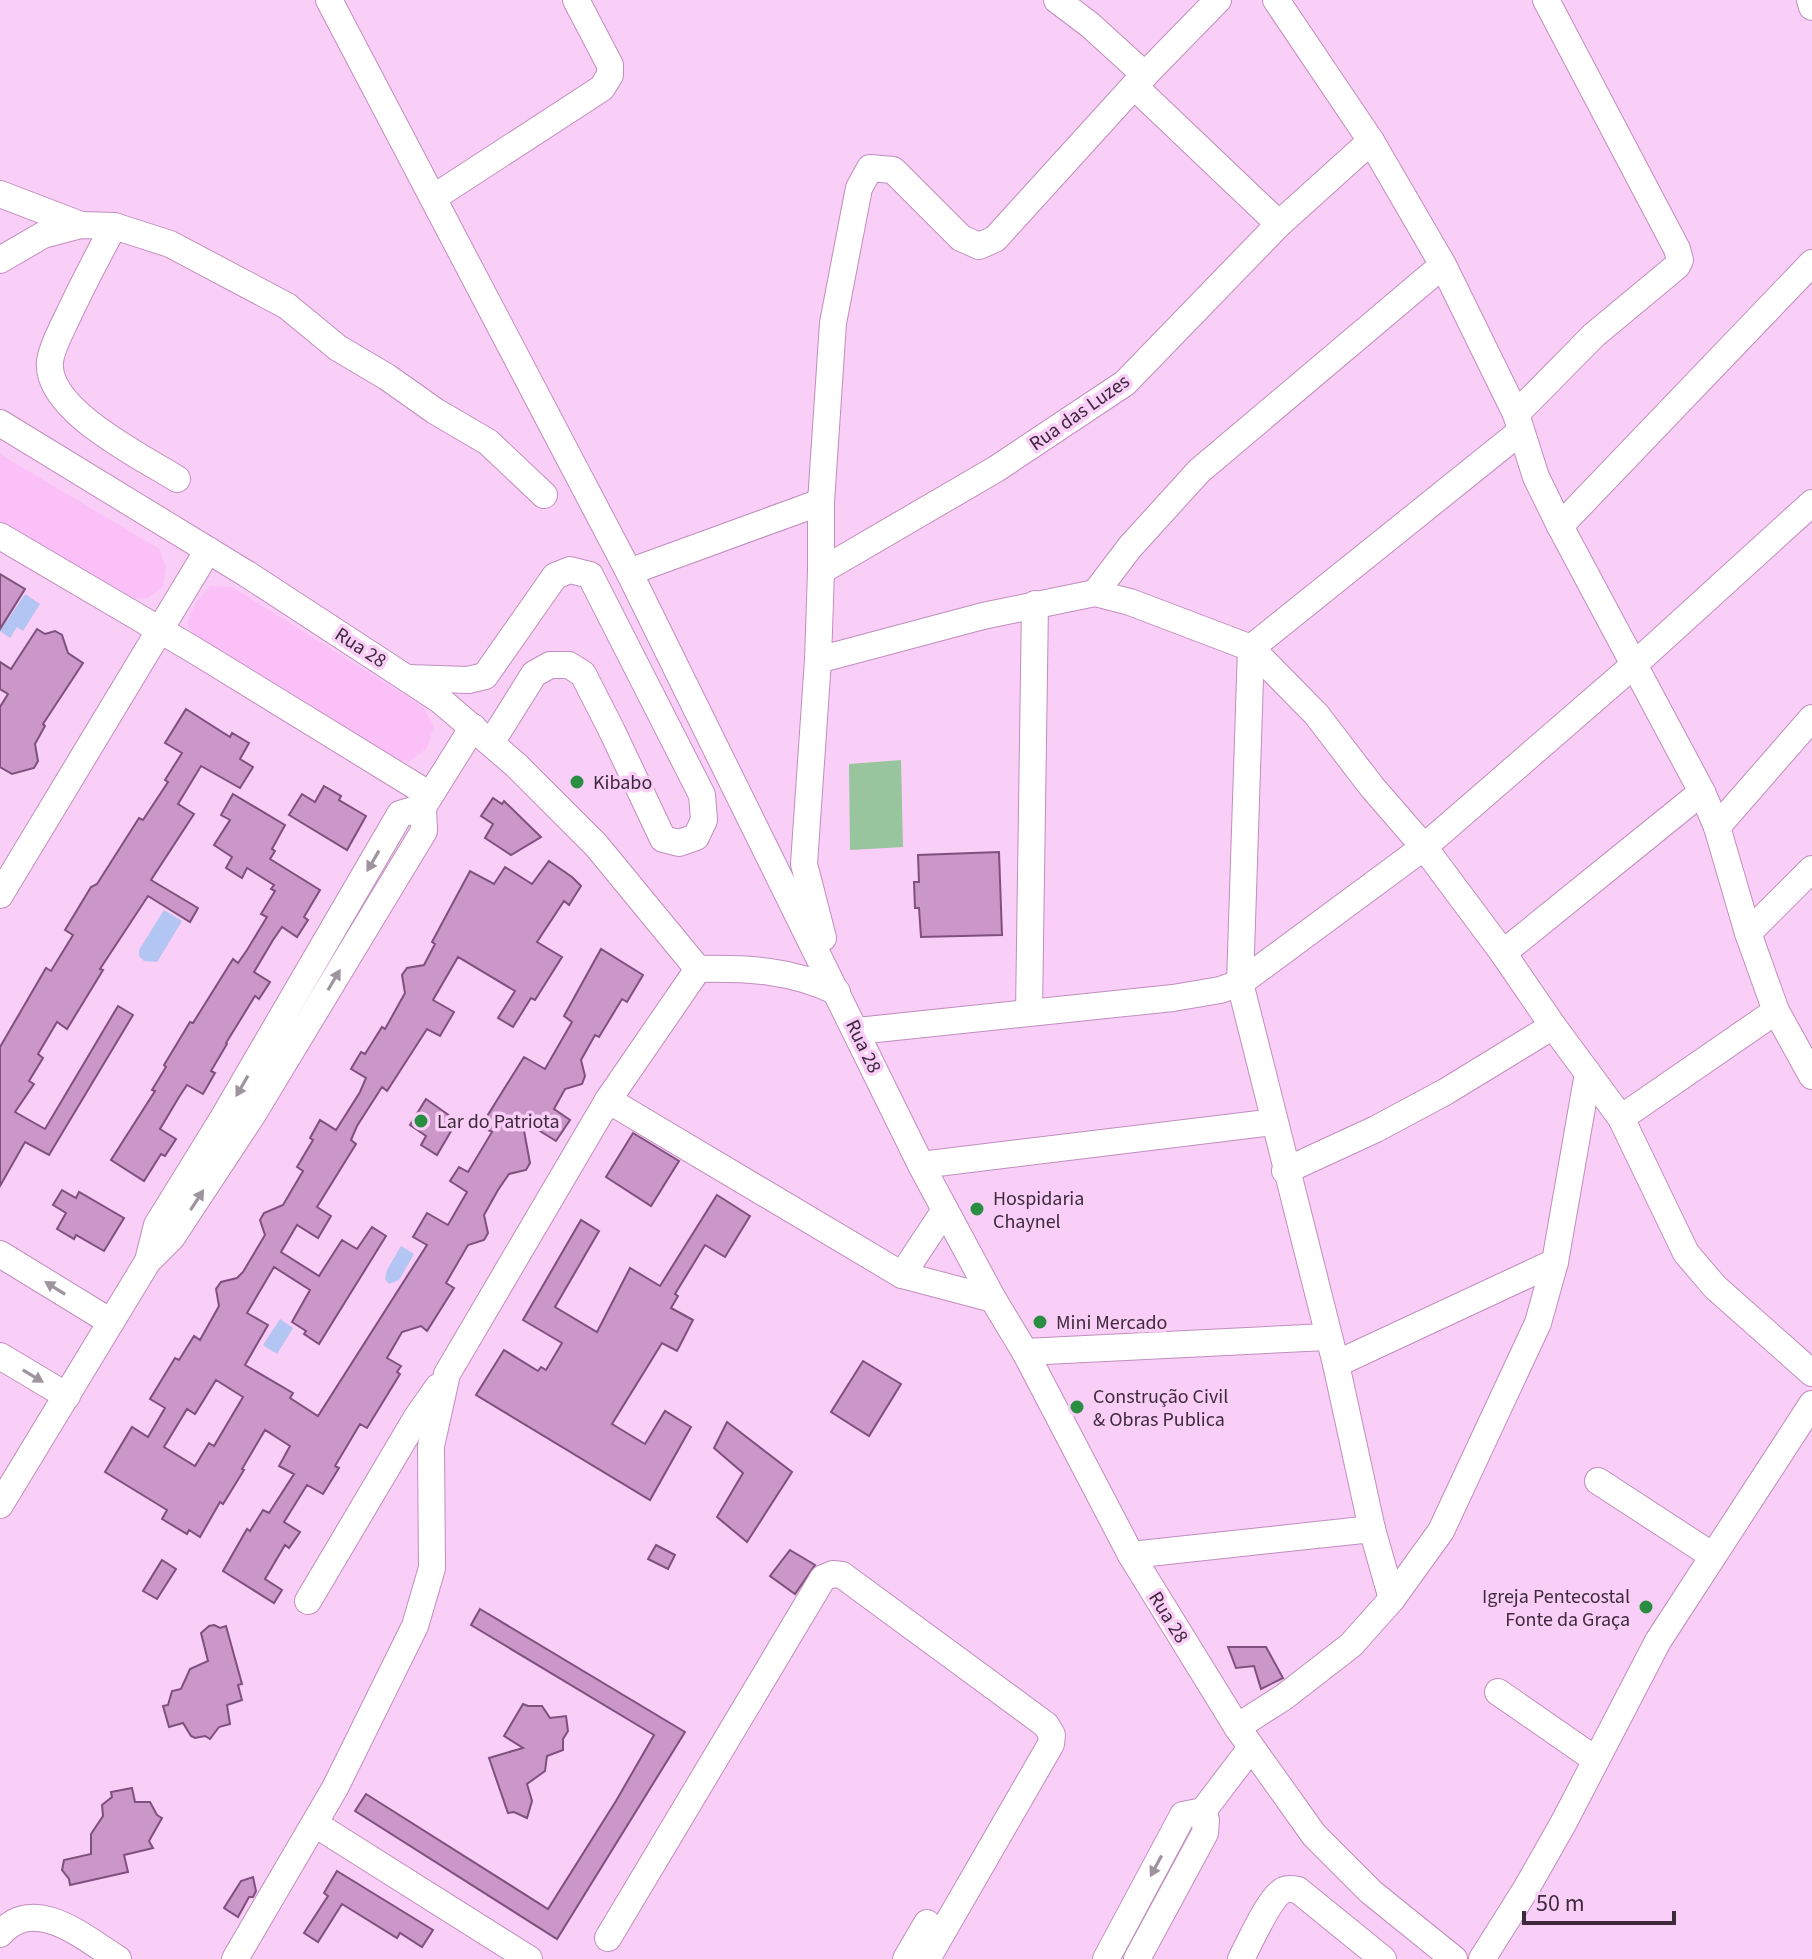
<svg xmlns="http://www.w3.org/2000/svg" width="1812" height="1959" viewBox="0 0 1812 1959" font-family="'Source Sans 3',sans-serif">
<rect width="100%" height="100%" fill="#f9cef7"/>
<!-- built -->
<g fill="#fbc0f8">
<polygon points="0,454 159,549 166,567 163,586 148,598 129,599 0,522"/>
<polygon points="210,586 232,587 422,706 434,726 427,748 410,761 388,761 197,641 187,623 196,602"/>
</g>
<!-- green -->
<polygon fill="#98c59d" points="901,760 903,847 850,850 849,764"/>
<!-- water -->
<g fill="#b3c5f2">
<polygon points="25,594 40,604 23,631 17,627 10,638 0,631"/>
<polygon points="164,910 182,921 157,962 144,961 139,956 139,950"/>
<polygon points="401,1246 414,1254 399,1280 389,1284 385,1279 387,1270"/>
<polygon points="280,1319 293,1328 277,1354 263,1345"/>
</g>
<!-- building -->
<g fill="#ca97c8" stroke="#7f507e" stroke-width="2" fill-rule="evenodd">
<polygon points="0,574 25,589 0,629"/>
<polygon points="37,629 45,634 55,631 62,635 68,653 83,663 43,724 45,726 35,744 38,761 34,768 12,774 0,767 0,707 8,694 0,689 0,662 11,669"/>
<polygon points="186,709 230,737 232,733 249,743 240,759 253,767 240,788 201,766 178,804 194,814 151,880 198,908 190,922 148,896 100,969 103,970 67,1029 57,1022 38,1054 43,1058 29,1081 34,1084 15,1112 45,1129 118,1006 133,1015 49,1155 25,1142 0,1186 0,1047 46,968 51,971 73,935 65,930 91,887 97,884 139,818 143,820 168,782 165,780 182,753 165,743"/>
<polygon points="324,786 341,796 339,800 366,816 347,850 289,815 302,794 315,802"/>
<polygon points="233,794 285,825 272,849 275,851 270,859 320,890 304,917 308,920 297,937 282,927 273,940 254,972 270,982 259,999 255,996 226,1043 227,1044 211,1071 215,1073 203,1094 187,1085 179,1097 160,1129 176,1139 165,1156 161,1154 144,1181 111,1160 155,1091 152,1090 166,1067 164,1065 190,1022 193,1023 233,959 238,963 247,950 267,917 261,914 275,891 271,889 274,885 247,868 242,878 226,868 232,857 214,845 230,820 221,815"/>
<polygon points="493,798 502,804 504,801 541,837 511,855 485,838 493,824 481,816"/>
<polygon points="999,852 1002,935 921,937 919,908 915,908 914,882 919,882 918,855"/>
<path d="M549 861 572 877 581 886 569 905 564 901 537 942 562 957 535 1000 531 998 513 1027 498 1018 515 991 458 957 433 1000 454 1012 440 1036 427 1029 387 1091 382 1087 357 1126 351 1140 356 1144 317 1207 331 1216 318 1238 297 1225 281 1252 319 1276 342 1240 357 1249 372 1227 386 1236 319 1344 304 1334 306 1331 292 1322 310 1290 274 1267 247 1313 268 1325 245 1365 293 1393 290 1398 318 1416 427 1245 413 1237 427 1213 448 1225 467 1192 450 1181 459 1167 468 1172 492 1132 481 1126 524 1057 545 1069 572 1022 564 1016 601 949 643 975 627 1002 622 999 599 1037 595 1035 581 1060 585 1076 582 1084 565 1089 554 1109 570 1120 556 1141 522 1120 530 1163 526 1170 509 1174 498 1190 484 1215 488 1233 484 1240 468 1245 446 1283 454 1288 427 1331 421 1326 402 1332 387 1358 401 1366 397 1372 400 1374 367 1428 360 1424 335 1466 339 1468 323 1494 307 1485 284 1522 300 1532 289 1548 285 1545 265 1579 282 1590 274 1603 223 1571 247 1529 250 1531 263 1510 269 1513 294 1474 279 1466 290 1446 265 1430 242 1469 244 1470 223 1504 220 1502 200 1537 189 1530 187 1534 162 1519 167 1510 105 1472 132 1427 148 1437 165 1408 150 1399 175 1358 179 1360 194 1336 200 1340 219 1306 216 1289 221 1282 237 1278 243 1272 265 1235 260 1220 264 1213 283 1205 303 1171 297 1167 313 1140 310 1138 320 1120 336 1130 360 1092 366 1078 351 1069 361 1052 365 1054 382 1027 385 1029 405 993 402 975 407 968 424 965 435 944 432 942 470 871 494 884 505 867 532 884ZM216 1380 243 1397 214 1446 209 1443 195 1466 164 1447 187 1409 195 1414Z"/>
<polygon points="426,1099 457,1121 437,1155 421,1145 426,1136 410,1125"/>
<polygon points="633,1133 679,1161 651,1206 606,1177"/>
<polygon points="62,1190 76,1198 79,1192 124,1218 104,1251 76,1235 74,1239 57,1229 66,1213 53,1205"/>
<polygon points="717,1195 750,1216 725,1257 705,1245 675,1294 678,1296 671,1308 693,1320 677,1351 662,1343 612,1424 645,1444 665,1411 691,1427 650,1500 476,1395 504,1350 538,1371 541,1367 546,1370 562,1343 523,1320 581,1220 599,1231 555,1307 597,1332 630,1268 660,1286"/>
<polygon points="863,1361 901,1384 869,1436 831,1412"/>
<polygon points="727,1422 792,1472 747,1542 717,1517 743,1473 714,1448"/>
<polygon points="656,1545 675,1555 668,1569 648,1559"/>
<polygon points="790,1550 815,1565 795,1594 770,1576"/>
<polygon points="162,1560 176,1569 157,1599 143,1591"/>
<polygon points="480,1609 685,1732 557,1939 355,1811 366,1794 548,1909 616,1801 654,1735 471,1625"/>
<polygon points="214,1625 220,1628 226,1626 242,1684 238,1685 242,1700 227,1705 230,1724 219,1727 210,1739 205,1736 195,1738 191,1736 183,1723 169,1727 163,1706 168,1705 172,1691 181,1689 190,1669 208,1661 201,1633 209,1626"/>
<polygon points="1228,1647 1266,1647 1283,1678 1261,1689 1254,1666 1236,1668"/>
<polygon points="523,1704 528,1706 542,1706 550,1718 566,1716 568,1731 563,1739 563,1750 547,1756 545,1771 527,1784 532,1801 527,1818 514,1812 508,1813 489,1758 523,1748 504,1736"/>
<polygon points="132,1788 135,1802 150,1802 157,1815 162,1818 149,1841 153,1848 124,1855 128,1872 70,1885 69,1879 62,1870 64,1860 91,1854 91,1834 103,1816 102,1805 112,1797 111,1792"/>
<polygon points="337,1871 433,1930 422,1947 400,1933 397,1938 342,1904 318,1942 304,1933 328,1896 324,1893"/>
<polygon points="253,1877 256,1891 253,1897 249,1897 238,1917 224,1908 241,1881"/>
</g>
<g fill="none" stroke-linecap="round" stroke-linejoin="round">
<defs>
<g id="minor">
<polyline points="329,0 629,572 921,1165 993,1299 1025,1352 1131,1555 1237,1727 1314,1835 1371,1892 1454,1959"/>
<polyline points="1057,0 1090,25 1145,75"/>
<polyline points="1276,0 1371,141 1443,265 1516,414 1536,477 1560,526 1702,792 1717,827 1748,933 1776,1011 1812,1076"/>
<polyline points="1810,0 1812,7"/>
<polyline points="1134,86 1279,224"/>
<polyline points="0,194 81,225"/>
<polyline points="433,198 602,88 610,75 610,65 576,0"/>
<path d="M114 226C97 257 81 288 66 320 60 333 52 347 50 361 45 410 141 456 177 479"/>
<polyline points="0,260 43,235 81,225 114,226 170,244 287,306 338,348 387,377 435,411 488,442 544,495"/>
<polyline points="1516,414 1594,335 1677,266 1680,260 1677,249 1546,0"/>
<polyline points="0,423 247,574 440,700 516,765 596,845 698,969"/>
<polyline points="1560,526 1812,263"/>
<polyline points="0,536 194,650 430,795"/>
<polyline points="821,571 996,469 1125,383 1279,224 1371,141"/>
<polyline points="629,572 821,502"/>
<polyline points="1095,593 1130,547 1199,471 1443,265"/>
<polyline points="818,660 983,616 1095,593 1130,602 1251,648 1316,714 1372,787 1424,847 1503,953 1553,1026 1621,1118 1686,1253 1715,1287 1812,1373"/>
<polyline points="407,678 468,680 485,676 555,576 570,570 590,575 702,795 704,820 696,837 679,843 663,839 612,731 583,674 569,665 550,665 534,674 491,743"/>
<polyline points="1717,827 1812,718"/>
<polyline points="0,895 208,550"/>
<polyline points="1748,933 1812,869"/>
<polyline points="823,938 804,864 818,660 821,571 821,502 833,323 859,188 870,168 893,170 961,238 979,246 995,239 1134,86 1218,0"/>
<polyline points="1503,953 1702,792"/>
<path d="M698 969C748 968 792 970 837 992"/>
<polyline points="1029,1012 1035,604"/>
<polyline points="857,1031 1173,998 1220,990 1240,983 1424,847 1635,664 1812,503"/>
<polyline points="608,1100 902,1275 993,1299"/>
<polyline points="1621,1118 1776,1011"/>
<polyline points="921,1165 1274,1122"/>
<polyline points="1285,1171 1376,1129 1445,1092 1553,1026"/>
<polyline points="0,1254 111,1322"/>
<polyline points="148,1261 157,1225 223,1118 400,814 423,807"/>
<polyline points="902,1275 945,1210"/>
<polyline points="1025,1352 1327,1337"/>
<polyline points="0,1356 67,1396"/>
<polyline points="1336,1364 1555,1262"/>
<polyline points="1598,1481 1713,1556"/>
<polyline points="0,1505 148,1261 172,1237 253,1114 424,831 423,807 473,727"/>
<polyline points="1131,1555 1372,1529"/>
<polyline points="1392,1599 1372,1529 1336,1364 1240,983 1251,648 1520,432"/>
<polyline points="308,1601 417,1417 438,1387"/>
<polyline points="1498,1692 1596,1760"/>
<polyline points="1237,1727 1284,1697 1351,1645 1392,1599 1441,1531 1538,1323 1555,1262 1588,1073"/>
<polyline points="315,1824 529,1959"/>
<path d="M0 1934C35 1894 84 1938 118 1959"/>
<polyline points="608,1938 823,1578 833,1574 842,1575 1046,1725 1052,1735 1051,1744 927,1959"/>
<polyline points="235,1959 335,1788 415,1626 432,1568 431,1446 447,1374 608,1100 698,969"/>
<polyline points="906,1959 927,1923"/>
<polyline points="1106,1959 1183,1815 1203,1811 1251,1748"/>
<polyline points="1137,1959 1205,1833 1206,1820 1203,1811"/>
<path d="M1241 1959C1249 1944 1270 1896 1284 1890 1289 1888 1293 1889 1298 1890L1383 1959"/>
<polyline points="1482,1959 1526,1889 1564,1822 1658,1641 1812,1404"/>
</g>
</defs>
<!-- minor casing -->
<use href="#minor" stroke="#c08ebe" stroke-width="28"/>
<!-- minor -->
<use href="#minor" stroke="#fff" stroke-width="26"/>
</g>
<!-- one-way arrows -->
<defs><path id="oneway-solid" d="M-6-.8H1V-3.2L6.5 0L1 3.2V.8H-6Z" transform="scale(2)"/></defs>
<g fill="#9e949e">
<use href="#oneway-solid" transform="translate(373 861) rotate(120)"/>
<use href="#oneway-solid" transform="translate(334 980) rotate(-59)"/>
<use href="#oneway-solid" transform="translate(242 1086) rotate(120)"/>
<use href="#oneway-solid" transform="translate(197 1200) rotate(-57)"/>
<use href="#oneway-solid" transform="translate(55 1288) rotate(-148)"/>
<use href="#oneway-solid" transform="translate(33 1376) rotate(31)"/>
<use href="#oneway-solid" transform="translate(1156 1866) rotate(118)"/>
</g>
<!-- markers -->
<g fill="#298d42" stroke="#f9cef7" stroke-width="3">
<circle cx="577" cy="782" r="8"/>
<circle cx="421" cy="1121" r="8"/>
<circle cx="977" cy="1209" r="8"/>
<circle cx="1040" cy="1322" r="8"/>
<circle cx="1077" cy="1407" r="8"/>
<circle cx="1646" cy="1607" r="8"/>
</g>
<g text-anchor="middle" stroke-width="7" stroke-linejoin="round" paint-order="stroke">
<!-- street labels -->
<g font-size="20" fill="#3e293d" stroke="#f9cef7">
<text transform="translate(1079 412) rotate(-35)" y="7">Rua das Luzes</text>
<text transform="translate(361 647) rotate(33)" y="7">Rua 28</text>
<text transform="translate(864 1046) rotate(64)" y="7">Rua 28</text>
<text transform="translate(1169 1617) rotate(58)" y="7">Rua 28</text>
</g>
<!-- poi labels -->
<g font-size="20" fill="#3e293d" stroke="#f9cef7" text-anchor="start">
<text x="593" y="789">Kibabo</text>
<text x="437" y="1128">Lar do Patriota</text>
<text x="993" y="1205">Hospidaria<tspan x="993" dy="23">Chaynel</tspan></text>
<text x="1056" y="1329">Mini Mercado</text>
<text x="1093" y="1403">Construção Civil<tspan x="1093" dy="23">&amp; Obras Publica</tspan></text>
<text x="1630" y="1603" text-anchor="end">Igreja Pentecostal<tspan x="1630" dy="23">Fonte da Graça</tspan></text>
</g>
</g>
<!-- scale -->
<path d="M1524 1911v12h150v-12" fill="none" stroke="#3e293d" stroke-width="4"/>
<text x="1536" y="1911" font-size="24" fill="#3e293d" stroke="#f9cef7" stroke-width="6" paint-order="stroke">50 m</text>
</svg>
